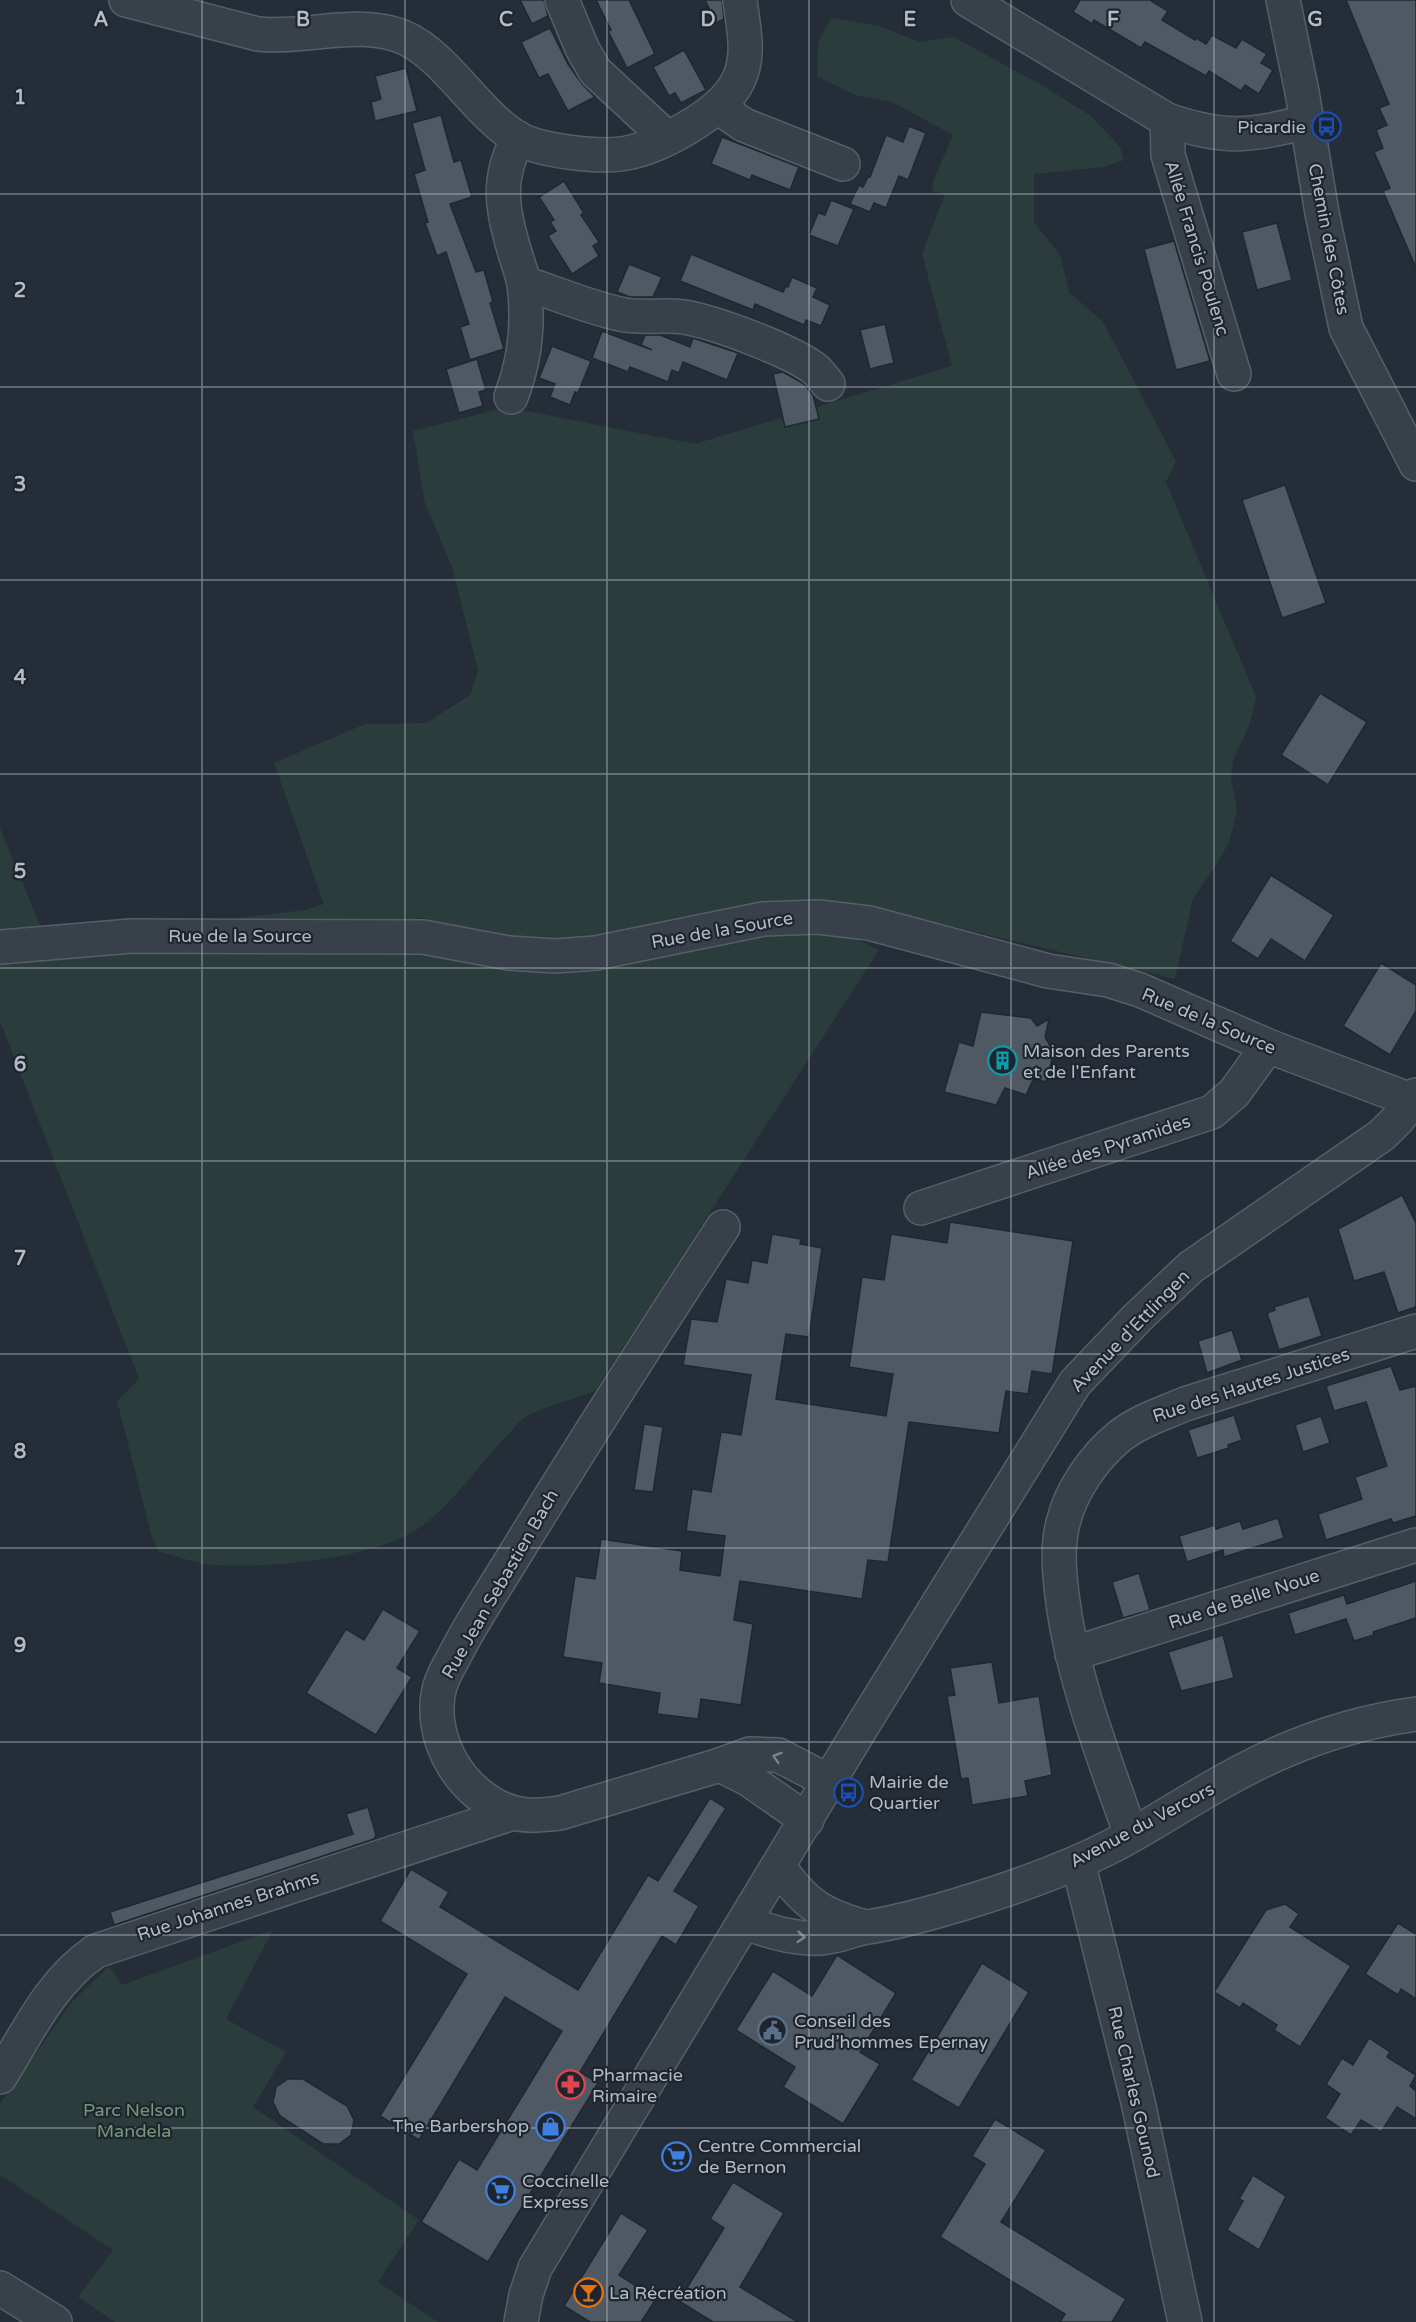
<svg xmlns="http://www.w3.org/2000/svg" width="1416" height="2322" viewBox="0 0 1416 2322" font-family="'Varela Round',sans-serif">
<rect width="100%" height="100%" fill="#252e38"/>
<!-- green -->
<g fill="#2a3c3b">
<polygon points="831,18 879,26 920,42 954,37 1045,87 1091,116 1120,147 1124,160 1104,167 1034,174 1034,222 1060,255 1069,292 1103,322 1176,461 1166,482 1256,697 1250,723 1233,761 1231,777 1237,811 1230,840 1220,859 1193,899 1175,979 862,905 798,905 558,947 451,930 420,917 417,926 213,921 305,910 324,904 274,763 365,724 426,723 470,695 478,671 452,567 425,503 413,431 507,407 695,444 952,366 922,254 945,194 932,191 934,179 953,135 892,102 858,96 817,77 818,43"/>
<polygon points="0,828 42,930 0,933"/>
<path d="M824 924 879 950 595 1391C573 1400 548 1405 527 1416 518 1421 511 1432 504 1439 477 1467 452 1505 419 1528 375 1558 269 1569 215 1565 196 1564 176 1556 158 1551L152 1537 117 1401 139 1379 0 1021V959L132 941 452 950Z"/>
<polygon points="273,1930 226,2019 286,2052 253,2107 419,2220 378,2282 438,2322 115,2322 78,2297 113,2250 0,2175 0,2104 71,2003 109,1966 122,1985"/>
</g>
<!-- building -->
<g fill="#4e5964" stroke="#202730" stroke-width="1.5">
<polygon points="520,0 544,0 548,16 532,24"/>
<polygon points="596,0 629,0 655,54 627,68 608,31 611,30"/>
<polygon points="705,0 722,0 724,19 716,23"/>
<polygon points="1080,0 1150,0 1168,11 1162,20 1195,40 1196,38 1206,44 1212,35 1236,48 1242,39 1267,54 1261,63 1273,70 1259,94 1245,85 1241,91 1209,71 1206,76 1145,42 1141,48 1094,20 1092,24 1073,12"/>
<polygon points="1346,0 1416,0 1416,268 1383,191 1390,188 1374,152 1383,148 1376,130 1387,125 1379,108 1389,104"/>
<polygon points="550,28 568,64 582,84 595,97 568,111 548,74 539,78 521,42"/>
<polygon points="684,50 706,90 681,103 675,93 669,96 653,67"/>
<polygon points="406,68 417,111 375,121 371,102 381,99 375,76"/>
<polygon points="441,115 454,162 461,160 472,197 450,204 476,272 484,270 493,302 490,303 504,349 470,360 460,327 469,324 446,252 437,256 425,223 428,222 414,174 425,170 412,123"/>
<polygon points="909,126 926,133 908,180 899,176 886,208 874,203 870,212 850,204 859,185 863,187 868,177 870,177 886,135 903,142"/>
<polygon points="722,137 799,167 790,190 752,175 750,180 711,164"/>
<polygon points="564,181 584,213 581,215 599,242 593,246 599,256 572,274 548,236 556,231 550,222 554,220 539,197"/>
<polygon points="831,200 854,209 838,246 809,235 818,213 825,215"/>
<polygon points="1277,223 1292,280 1257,290 1242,232"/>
<polygon points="1174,241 1210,361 1176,370 1144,249"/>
<polygon points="691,254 783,292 786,286 788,287 792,277 817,288 813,297 830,305 821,326 806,320 804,325 755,304 753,310 680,281"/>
<polygon points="629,264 662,277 653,297 630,297 617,292"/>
<polygon points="885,324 894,363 870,369 860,330"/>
<polygon points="602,331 652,350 641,345 645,335 660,335 690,347 693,338 738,353 727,380 683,362 679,373 672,370 668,382 630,367 628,372 592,358"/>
<polygon points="552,346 591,361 578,393 575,392 570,405 550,397 555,384 539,378"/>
<polygon points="477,359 486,390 479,392 483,406 459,413 446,369"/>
<polygon points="783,372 804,384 813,395 819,419 785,427 773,374"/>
<polygon points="1285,485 1326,603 1282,618 1242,500"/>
<polygon points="1320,693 1367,722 1328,785 1281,755"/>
<polygon points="1271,875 1334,915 1305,961 1271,939 1258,959 1230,941"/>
<polygon points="1381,963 1416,985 1416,1011 1390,1055 1343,1026"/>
<polygon points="981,1012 1031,1018 1037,1026 1049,1019 1045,1037 1054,1052 1046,1082 1034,1078 1026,1095 1005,1088 996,1105 944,1092 959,1042 973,1046"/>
<polygon points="1402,1195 1416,1223 1416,1307 1398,1313 1384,1272 1354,1281 1338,1229"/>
<polygon points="950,1222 1073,1241 1052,1374 1032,1371 1028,1394 1006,1391 999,1433 909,1422 888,1562 868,1560 862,1599 740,1581 734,1620 753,1624 741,1705 701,1699 698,1719 657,1714 660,1693 599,1683 602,1663 563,1657 575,1576 595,1579 601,1539 682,1551 680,1570 720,1576 725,1536 686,1531 692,1489 711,1492 721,1432 741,1435 751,1375 683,1365 691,1319 717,1322 726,1279 748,1283 752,1260 767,1263 772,1234 801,1239 800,1244 822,1248 809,1337 786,1334 776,1399 886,1416 893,1374 849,1367 862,1277 884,1280 891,1234 947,1243"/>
<polygon points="1309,1296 1322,1336 1279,1350 1267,1313 1275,1310 1274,1307"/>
<polygon points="1232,1330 1242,1360 1207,1373 1198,1341"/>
<polygon points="1391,1366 1400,1390 1416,1386 1416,1516 1393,1523 1391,1519 1326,1540 1318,1514 1362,1499 1355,1477 1387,1466 1366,1402 1334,1411 1326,1386"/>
<polygon points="1234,1415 1242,1440 1228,1445 1229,1448 1197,1458 1188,1430"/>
<polygon points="1321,1416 1330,1443 1303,1452 1295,1425"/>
<polygon points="644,1424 663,1427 653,1492 634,1490"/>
<polygon points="1278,1518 1284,1538 1224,1557 1223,1550 1187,1562 1179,1536 1215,1525 1216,1529 1240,1521 1243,1529"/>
<polygon points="1139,1573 1150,1610 1123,1618 1112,1582"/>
<polygon points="1416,1581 1416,1618 1373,1632 1374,1635 1354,1641 1346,1619 1295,1635 1288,1613 1344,1595 1347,1604"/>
<polygon points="383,1609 420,1631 397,1668 412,1677 376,1735 306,1693 346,1629 364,1640"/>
<polygon points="1223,1635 1234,1678 1181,1691 1168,1652"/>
<polygon points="992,1662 999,1703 1039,1696 1052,1775 1025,1781 1028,1796 972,1805 968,1778 961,1779 947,1696 955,1695 950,1668"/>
<polygon points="710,1798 726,1808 674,1891 699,1906 676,1945 662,1936 580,2072 598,2083 488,2262 421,2222 459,2159 477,2170 562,2031 505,1997 419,2140 380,2116 467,1974 380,1921 411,1869 449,1892 440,1907 578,1990 648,1875 658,1881"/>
<polygon points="368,1807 376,1835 374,1839 114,1925 110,1912 353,1834 346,1814"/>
<polygon points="1285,1904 1299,1914 1290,1927 1351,1966 1300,2047 1274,2030 1277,2025 1243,2003 1240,2008 1214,1992 1266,1910"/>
<polygon points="1398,1923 1416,1934 1416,1999 1401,1989 1398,1995 1365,1974"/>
<polygon points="837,1955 896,1993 860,2052 880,2064 843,2124 783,2087 795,2067 736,2030 773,1971 812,1996"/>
<polygon points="982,1963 1029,1992 959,2108 911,2080"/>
<polygon points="1369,2038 1390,2052 1387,2057 1416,2075 1410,2086 1416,2091 1416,2119 1397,2107 1381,2132 1361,2120 1351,2135 1325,2118 1340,2094 1326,2084 1342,2058 1353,2065"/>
<polygon points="288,2079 303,2079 347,2106 354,2120 351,2135 339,2144 323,2144 280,2116 273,2102 276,2087"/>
<polygon points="995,2119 1046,2150 1001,2222 1126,2299 1112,2322 1060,2322 1065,2314 940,2237 985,2164 972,2156"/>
<polygon points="1253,2175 1286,2196 1259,2250 1227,2230 1243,2201 1239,2199"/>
<polygon points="733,2182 784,2213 740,2287 798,2322 713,2322 679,2301 724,2228 710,2219"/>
<polygon points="621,2213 648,2230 619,2275 656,2299 641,2322 590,2322 564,2306"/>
</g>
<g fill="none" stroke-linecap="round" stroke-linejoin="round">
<defs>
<g id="minor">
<path d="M126 0 258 34C305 39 358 19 403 37 447 56 476 114 519 139 541 151 596 157 621 154 657 149 722 114 738 81 751 55 743 27 740 0"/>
<polyline points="562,0 582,48 595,71 667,138"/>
<path d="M968 0 1167 120C1226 140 1248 136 1307 122"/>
<polyline points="1283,0 1302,92 1322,213 1346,328 1416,464"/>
<polyline points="718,107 744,125 843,164"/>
<polyline points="1167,120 1168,155 1234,374"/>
<path d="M524 283C555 293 588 307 620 314 641 319 663 314 684 317 714 322 793 351 816 370 820 374 824 379 828 384"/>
<path d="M511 397C525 361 529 322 524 284 522 274 518 263 515 253 502 210 496 180 518 138"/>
<polyline points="0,947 131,936 423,937 509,953 555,956 596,953 763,919 818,917 869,923 1048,971 1108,980 1140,990 1268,1046 1416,1102"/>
<polyline points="921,1208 1212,1112 1234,1093 1268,1046"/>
<polyline points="1072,1654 1416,1545"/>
<path d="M720 1765 560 1813C544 1815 527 1817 511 1812 461 1796 426 1737 440 1686 444 1673 452 1661 458 1649 475 1617 495 1587 514 1556 582 1445 652 1336 723 1227"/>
<polyline points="807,1820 748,1779 720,1765 750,1754 778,1755 830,1782"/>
<path d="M1131 1835C1104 1757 1072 1678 1062 1595 1059 1570 1057 1547 1063 1523 1071 1490 1094 1457 1120 1436 1139 1421 1162 1414 1185 1404L1416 1331"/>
<polyline points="1078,1862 1138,2102 1185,2322"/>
<path d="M779 1867C805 1904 822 1915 865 1927"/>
<path d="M745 1923C772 1932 804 1943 833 1936 845 1934 856 1928 868 1927 905 1921 939 1911 974 1900 1022 1885 1069 1868 1114 1845 1158 1822 1199 1793 1244 1770 1297 1742 1356 1722 1416 1714"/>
<path d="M0 2077C28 2032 51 1981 96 1951L513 1813"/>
<polyline points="0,2288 55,2322"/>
<polyline points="521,2322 526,2295 535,2268 861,1728 1075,1383 1137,1318 1191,1267 1382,1135 1399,1118 1416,1095"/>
</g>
</defs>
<!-- minor casing -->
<use href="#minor" stroke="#575e67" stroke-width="36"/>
<!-- minor -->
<use href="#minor" stroke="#384049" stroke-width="33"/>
</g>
<!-- one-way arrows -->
<defs><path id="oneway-chevron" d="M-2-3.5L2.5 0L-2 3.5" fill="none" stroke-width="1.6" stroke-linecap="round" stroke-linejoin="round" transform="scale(1.5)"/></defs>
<g stroke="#7c848d">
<use href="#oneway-chevron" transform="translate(777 1757) rotate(-163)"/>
<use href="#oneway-chevron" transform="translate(801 1937) rotate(5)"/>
</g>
<!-- grid -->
<path fill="none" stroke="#b4bbc5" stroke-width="1.5" stroke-opacity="0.55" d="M202 0V2322M405 0V2322M607 0V2322M809 0V2322M1011 0V2322M1214 0V2322M0 194H1416M0 387H1416M0 580H1416M0 774H1416M0 968H1416M0 1161H1416M0 1354H1416M0 1548H1416M0 1742H1416M0 1935H1416M0 2128H1416"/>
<!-- icons -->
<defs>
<symbol id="bus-ring" viewBox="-11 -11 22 22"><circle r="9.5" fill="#1e252e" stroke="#1a4fb4" stroke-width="1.5"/><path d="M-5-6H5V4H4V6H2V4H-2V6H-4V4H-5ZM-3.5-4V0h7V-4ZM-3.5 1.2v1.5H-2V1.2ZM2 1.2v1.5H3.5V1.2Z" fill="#1a4fb4"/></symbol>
<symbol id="building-ring" viewBox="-11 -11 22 22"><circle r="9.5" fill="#1e252e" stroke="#0f9aa8" stroke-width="1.5"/><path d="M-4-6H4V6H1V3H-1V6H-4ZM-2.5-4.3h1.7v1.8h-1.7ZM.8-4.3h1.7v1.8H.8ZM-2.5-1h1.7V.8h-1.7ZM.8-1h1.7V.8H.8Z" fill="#0f9aa8"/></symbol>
<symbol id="civic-ring" viewBox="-11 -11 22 22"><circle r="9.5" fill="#1e252e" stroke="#5c6f8a" stroke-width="1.5"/><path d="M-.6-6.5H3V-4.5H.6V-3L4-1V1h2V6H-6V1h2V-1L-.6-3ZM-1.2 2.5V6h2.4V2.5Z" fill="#5c6f8a"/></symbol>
<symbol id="pharmacy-ring" viewBox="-11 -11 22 22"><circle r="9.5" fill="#1e252e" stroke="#e0444e" stroke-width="1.5"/><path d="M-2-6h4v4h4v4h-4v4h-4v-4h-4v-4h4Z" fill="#e0444e"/></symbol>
<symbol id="shop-ring" viewBox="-11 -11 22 22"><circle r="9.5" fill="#1e252e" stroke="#3f7fe0" stroke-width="1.5"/><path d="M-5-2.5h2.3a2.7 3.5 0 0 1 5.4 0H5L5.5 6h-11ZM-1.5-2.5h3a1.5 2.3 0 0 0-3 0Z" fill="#3f7fe0"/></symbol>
<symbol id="supermarket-ring" viewBox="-11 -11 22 22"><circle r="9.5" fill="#1e252e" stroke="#3f7fe0" stroke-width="1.5"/><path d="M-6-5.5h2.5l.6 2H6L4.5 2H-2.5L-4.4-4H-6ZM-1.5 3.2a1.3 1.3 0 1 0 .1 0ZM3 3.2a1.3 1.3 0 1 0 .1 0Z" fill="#3f7fe0"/></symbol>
<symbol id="bar-ring" viewBox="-11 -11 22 22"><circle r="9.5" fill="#1e252e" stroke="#e8710a" stroke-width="1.5"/><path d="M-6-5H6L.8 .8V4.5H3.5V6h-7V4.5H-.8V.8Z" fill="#e8710a"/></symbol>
</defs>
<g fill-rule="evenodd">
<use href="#bus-ring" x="1310" y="110" width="33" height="33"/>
<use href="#building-ring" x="986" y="1044" width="33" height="33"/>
<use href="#bus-ring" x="832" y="1776" width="33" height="33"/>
<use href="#civic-ring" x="756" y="2014" width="33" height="33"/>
<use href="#pharmacy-ring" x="554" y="2068" width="33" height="33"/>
<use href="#shop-ring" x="534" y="2110" width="33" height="33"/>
<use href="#supermarket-ring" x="660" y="2140" width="33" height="33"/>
<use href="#supermarket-ring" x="484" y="2174" width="33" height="33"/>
<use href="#bar-ring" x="572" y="2276" width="33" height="33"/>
</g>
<g text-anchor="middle" stroke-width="4.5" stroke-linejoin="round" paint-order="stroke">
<!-- poi labels -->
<g font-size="18" fill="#b4bbc5" stroke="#1e252e" text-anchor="start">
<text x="1306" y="133" text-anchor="end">Picardie</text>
<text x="1023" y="1057">Maison des Parents<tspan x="1023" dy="21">et de l'Enfant</tspan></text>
<text x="869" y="1788">Mairie de<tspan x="869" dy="21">Quartier</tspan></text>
<text x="794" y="2027">Conseil des<tspan x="794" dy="21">Prud’hommes Epernay</tspan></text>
<text x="592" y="2081">Pharmacie<tspan x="592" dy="21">Rimaire</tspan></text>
<text x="529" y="2132" text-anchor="end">The Barbershop</text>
<text x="698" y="2152">Centre Commercial<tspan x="698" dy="21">de Bernon</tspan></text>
<text x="522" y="2187">Coccinelle<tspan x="522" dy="21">Express</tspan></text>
<text x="609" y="2299">La Récréation</text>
</g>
<!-- street labels -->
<g font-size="18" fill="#b4bbc5" stroke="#1e252e">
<text transform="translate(1329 239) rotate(79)" y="6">Chemin des Côtes</text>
<text transform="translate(1197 248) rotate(73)" y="6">Allée Francis Poulenc</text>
<text transform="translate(722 930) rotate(-10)" y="6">Rue de la Source</text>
<text x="240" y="942">Rue de la Source</text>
<text transform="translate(1209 1021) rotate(23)" y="6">Rue de la Source</text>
<text transform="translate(1108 1147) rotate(-18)" y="6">Allée des Pyramides</text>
<text transform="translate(1130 1331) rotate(-46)" y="6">Avenue d'Ettlingen</text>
<text transform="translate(1251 1385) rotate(-18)" y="6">Rue des Hautes Justices</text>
<text transform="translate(500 1584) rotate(-60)" y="6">Rue Jean Sebastien Bach</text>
<text transform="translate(1244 1599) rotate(-18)" y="6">Rue de Belle Noue</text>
<text transform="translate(1142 1825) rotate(-28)" y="6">Avenue du Vercors</text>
<text transform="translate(228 1906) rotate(-18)" y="6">Rue Johannes Brahms</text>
<text transform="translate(1134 2092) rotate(77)" y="6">Rue Charles Gounod</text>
</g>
<!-- park labels -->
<g font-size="18" fill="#75987b" stroke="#1e252e">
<text x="134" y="2116">Parc Nelson<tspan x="134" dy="21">Mandela</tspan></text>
</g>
</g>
<g font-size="20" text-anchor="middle" font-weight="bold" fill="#b4bbc5" stroke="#1e252e" stroke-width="4.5" stroke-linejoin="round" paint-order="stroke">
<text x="101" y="26">A</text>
<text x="303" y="26">B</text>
<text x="506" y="26">C</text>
<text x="708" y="26">D</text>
<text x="910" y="26">E</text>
<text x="1113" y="26">F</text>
<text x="1315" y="26">G</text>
<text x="20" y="104">1</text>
<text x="20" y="297">2</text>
<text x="20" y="491">3</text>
<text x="20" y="684">4</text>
<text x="20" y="878">5</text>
<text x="20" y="1071">6</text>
<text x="20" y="1265">7</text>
<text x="20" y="1458">8</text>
<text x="20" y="1652">9</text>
</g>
</svg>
